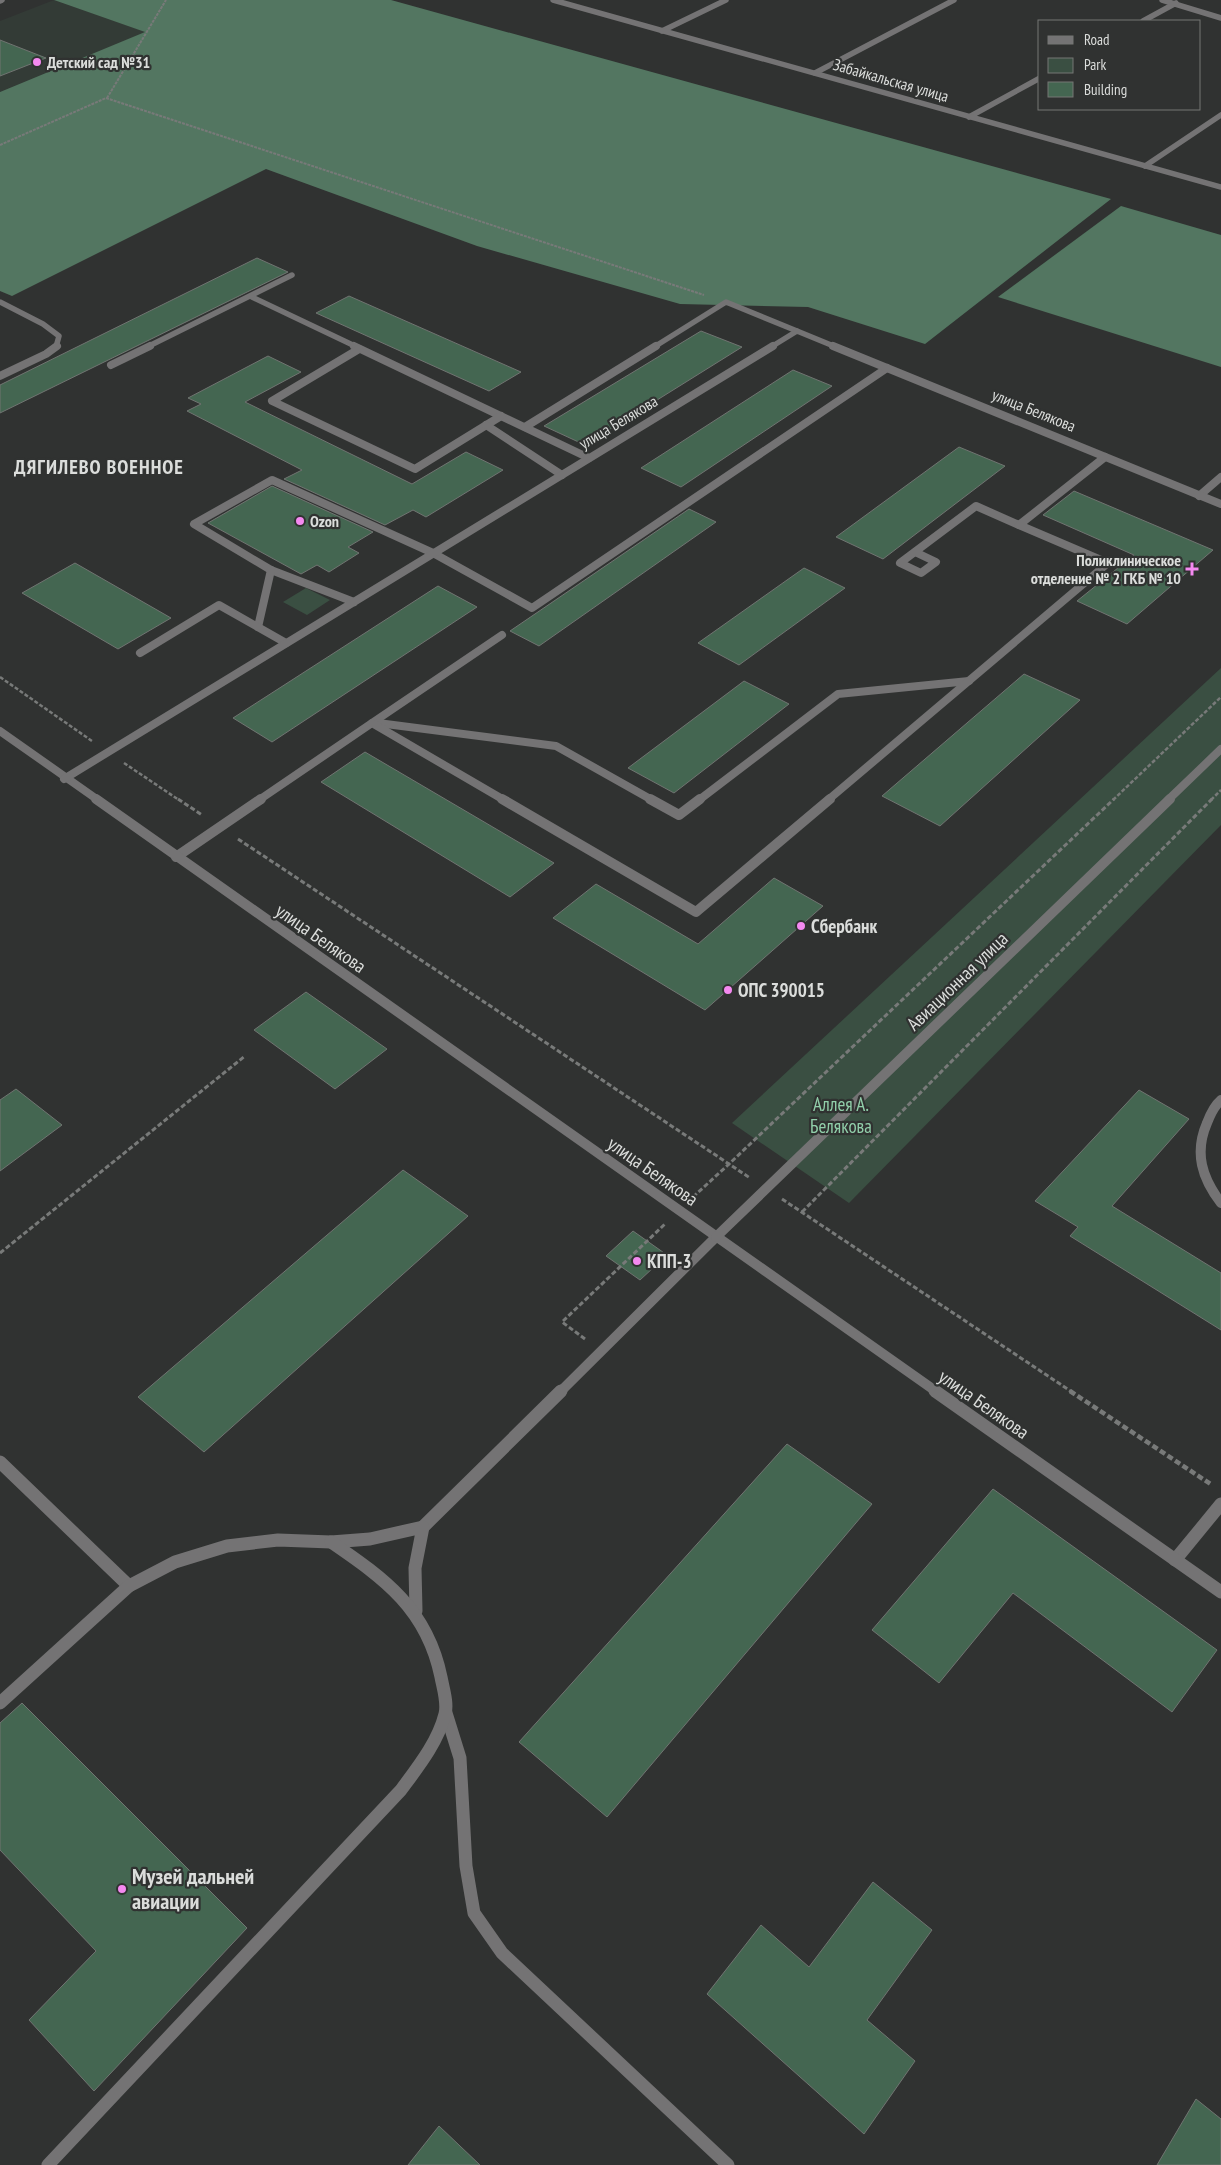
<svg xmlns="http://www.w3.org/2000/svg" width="1221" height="2165" viewBox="0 0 1221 2165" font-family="'PT Sans Narrow',sans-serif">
<rect width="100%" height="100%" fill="#303231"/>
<!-- built -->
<polygon fill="#333b36" points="54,0 146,32 0,92 0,21"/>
<!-- green -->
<g fill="#3a4f42">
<polygon points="306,588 330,600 307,615 283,602"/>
<polygon points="1221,668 1221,825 849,1203 732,1123"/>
</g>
<!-- forest -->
<g fill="#537661">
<polygon points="54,0 391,0 1111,199 925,344 808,307 680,304 477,246 266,169 12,296 0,291 0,92 145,32"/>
<polygon points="1121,206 1221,235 1221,367 998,297"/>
</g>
<!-- building -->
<g fill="#446651" stroke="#707471">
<polygon points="0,40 46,58 0,76"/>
<polygon points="257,258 288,272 0,413 0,385"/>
<polygon points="349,296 521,372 489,391 316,313"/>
<polygon points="701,331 742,347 585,445 544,426"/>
<polygon points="268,356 301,372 245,402 412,484 466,452 503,470 426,517 413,510 385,525 284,479 302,470 187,411 201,404 188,398"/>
<polygon points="793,370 832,386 681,487 641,468"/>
<polygon points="959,447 1005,466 883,559 836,537"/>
<polygon points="272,486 373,532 348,547 359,553 329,572 317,565 301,574 208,523"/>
<polygon points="1074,491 1213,550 1127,624 1077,601 1134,555 1043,515"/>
<polygon points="689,509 716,522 539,646 510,631"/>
<polygon points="75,563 171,618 118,649 22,593"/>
<polygon points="804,568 845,588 739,665 698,643"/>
<polygon points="438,586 477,607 272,742 233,718"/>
<polygon points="1024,674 1080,700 940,826 882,796"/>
<polygon points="744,681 789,704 674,793 628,768"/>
<polygon points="365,752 554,863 510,897 321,782"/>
<polygon points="774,878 823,906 705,1010 553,918 596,884 698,944"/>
<polygon points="306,992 387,1049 335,1089 254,1030"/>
<polygon points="16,1089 62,1125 0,1171 0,1100"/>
<polygon points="1139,1090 1189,1119 1112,1206 1221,1273 1221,1330 1070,1236 1078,1227 1035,1201"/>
<polygon points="403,1170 468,1216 204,1452 138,1397"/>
<polygon points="633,1231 667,1255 640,1280 606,1256"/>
<polygon points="787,1444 872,1504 607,1817 519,1742"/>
<polygon points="993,1489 1217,1650 1172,1712 1013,1593 939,1683 872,1630"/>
<polygon points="22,1703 247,1928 94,2091 29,2020 96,1951 0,1850 0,1723"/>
<polygon points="873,1882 932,1930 867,2020 915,2061 864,2134 707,1994 761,1925 809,1967"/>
<polygon points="1196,2099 1221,2119 1221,2165 1157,2165"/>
<polygon points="439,2126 480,2165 408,2165"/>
</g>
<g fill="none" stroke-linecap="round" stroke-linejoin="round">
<!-- path-far3 -->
<g stroke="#787a79" stroke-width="2" stroke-dasharray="3 1" stroke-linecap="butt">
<polyline points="107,98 166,0"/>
<polyline points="0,145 106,98 704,295"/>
</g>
<!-- path-far2 -->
<g stroke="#787a79" stroke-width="2.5" stroke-dasharray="4 2" stroke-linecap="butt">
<polyline points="0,677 92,741"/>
<polyline points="124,763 179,800"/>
<polyline points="1113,800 1221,697"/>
<polyline points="1211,800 1221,790"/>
</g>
<!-- path-far1 -->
<g stroke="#787a79" stroke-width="3" stroke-dasharray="5 2.5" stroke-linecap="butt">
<polyline points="178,799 202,815"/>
<polyline points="238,839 729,1164 1114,799"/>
<polyline points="693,1197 729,1164 750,1178"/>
<polyline points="782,1199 1072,1392"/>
<polyline points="802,1212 1212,799"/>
<polyline points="0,1253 245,1056"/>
<polyline points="585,1339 562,1322 665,1224"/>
</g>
<!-- path -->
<polyline stroke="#787a79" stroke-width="4.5" stroke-dasharray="6 3" stroke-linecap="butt" points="1070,1391 1212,1485"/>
<!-- service-far3 -->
<g stroke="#747374" stroke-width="5.5">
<polyline points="0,1 2,0"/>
<polyline points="252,297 357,347"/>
<polyline points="0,302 43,324 59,336 56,347"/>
<polyline points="147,347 292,275"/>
<polyline points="654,347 726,302 797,331"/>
</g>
<!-- service-far2 -->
<g stroke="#747374" stroke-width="8">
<polyline points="354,346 589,458"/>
<polyline points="359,349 272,401 415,469 501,416"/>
<polyline points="111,365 150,346"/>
<polyline points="0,376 46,354 57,346"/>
<polyline points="486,425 562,475"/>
<polyline points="525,427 656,346"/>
<polyline points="1199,496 1221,477"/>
<polyline points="915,552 936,562 921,573 900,563 976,506 1019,525"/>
<polyline points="354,602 271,570 194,524 272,480 433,553 532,608 887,368"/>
<polyline points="258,627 271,570"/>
<polyline points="140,653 219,605 286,643"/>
<polyline points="372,723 502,635"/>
<polyline points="378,723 556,746 652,800"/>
<polyline points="259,800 372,723 504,800"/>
<polyline points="699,800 838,694 969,681"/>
<polyline points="828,800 1108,563 1019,525 1105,457"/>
</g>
<!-- service-far1 -->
<g stroke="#747374" stroke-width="10">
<polyline points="502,799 696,912 830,799"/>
<polyline points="650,799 679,815 700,799"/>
<polyline points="176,857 261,799"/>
<path d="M1221 1100C1214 1106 1210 1115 1207 1123 1194 1153 1202 1178 1221 1203"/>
<polyline points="560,1392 716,1237"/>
</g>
<!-- service -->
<g stroke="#747374" stroke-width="13">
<polyline points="0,1462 129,1586"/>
<polyline points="423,1527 561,1391"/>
<polyline points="1175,1560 1221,1504"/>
<polyline points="0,1703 129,1586 175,1562 227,1546 278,1540 331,1542 370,1539 423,1527 415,1568 416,1611"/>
<polyline points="446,1713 460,1758 466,1866 474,1913 502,1953 728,2165"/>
<path d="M48 2165 401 1790C418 1767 438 1742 445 1714 448 1703 443 1688 441 1677 427 1609 385 1579 331 1542"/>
</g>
<!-- minor-far3 -->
<g stroke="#747374" stroke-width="5.5">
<polyline points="1162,0 1221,18"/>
<polyline points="1143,21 1176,3"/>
<polyline points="662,31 726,0"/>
<polyline points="815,73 954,0"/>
<polyline points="969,117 1040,78"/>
<polyline points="1145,166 1221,115"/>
<polyline points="771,347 797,331 836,347"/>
</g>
<!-- minor-far2 -->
<g stroke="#747374" stroke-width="8">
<polyline points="833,346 1221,504"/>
<polyline points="0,731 98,800"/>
<polyline points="64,779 773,346"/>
<polyline points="1168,800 1221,749"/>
</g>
<!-- minor-far1 -->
<g stroke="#747374" stroke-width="10">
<polyline points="96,799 937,1392"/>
<polyline points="716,1237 1170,799"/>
</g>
<!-- minor -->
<polyline stroke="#747374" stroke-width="13" points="935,1391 1221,1592"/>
<!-- tertiary -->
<polyline stroke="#747374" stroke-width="5.5" points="553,0 1221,187"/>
</g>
<!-- markers -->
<g fill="#f489f0" stroke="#303231" stroke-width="2">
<circle cx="37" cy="62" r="5"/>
<circle cx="300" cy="521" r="5"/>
<path d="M1189.5 561.5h5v5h5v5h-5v5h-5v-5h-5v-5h5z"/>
<circle cx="801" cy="926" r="5"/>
<circle cx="728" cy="990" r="5"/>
<circle cx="637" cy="1261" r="5"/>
<circle cx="122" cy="1889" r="5"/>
</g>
<g text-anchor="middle" stroke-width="4.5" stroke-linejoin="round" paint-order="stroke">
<!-- far-poi labels -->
<g font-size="16" font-weight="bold" fill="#dbdddb" stroke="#303231" text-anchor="start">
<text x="47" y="68">Детский сад №31</text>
<text x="310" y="527">Ozon</text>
<text x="1181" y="566" text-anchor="end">Поликлиническое<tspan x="1181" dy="18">отделение № 2 ГКБ № 10</tspan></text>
</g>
<!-- far-street labels -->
<g font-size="16" fill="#dbdddb" stroke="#303231">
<text transform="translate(891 80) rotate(16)" y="6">Забайкальская улица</text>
<text transform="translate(1034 410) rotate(22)" y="6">улица Белякова</text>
<text transform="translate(618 422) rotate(-31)" y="6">улица Белякова</text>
</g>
<!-- poi labels -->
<g font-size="19" font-weight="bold" fill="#dbdddb" stroke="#303231" text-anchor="start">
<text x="811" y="933">Сбербанк</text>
<text x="738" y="997">ОПС 390015</text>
<text x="647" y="1268">КПП-3</text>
</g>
<!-- street labels -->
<g font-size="19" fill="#dbdddb" stroke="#303231">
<text transform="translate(321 938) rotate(35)" y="7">улица Белякова</text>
<text transform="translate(957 981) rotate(-44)" y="7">Авиационная улица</text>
<text transform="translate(653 1171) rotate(35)" y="7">улица Белякова</text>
<text transform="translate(984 1404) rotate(35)" y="7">улица Белякова</text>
</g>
<!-- park labels -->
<g font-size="19" fill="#91cfaa" stroke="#303231">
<text x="841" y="1111">Аллея А.<tspan x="841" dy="22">Белякова</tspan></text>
</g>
<!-- far-district labels -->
<g font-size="20" font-weight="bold" letter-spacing="1" fill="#dbdddb" stroke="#303231">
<text x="99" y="474">ДЯГИЛЕВО ВОЕННОЕ</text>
</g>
<!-- near-poi labels -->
<g font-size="22" font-weight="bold" fill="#dbdddb" stroke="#303231" text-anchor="start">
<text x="132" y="1884">Музей дальней<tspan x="132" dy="25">авиации</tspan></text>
</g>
</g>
<!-- legend -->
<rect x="1038" y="20" width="162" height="90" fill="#303231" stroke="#747675"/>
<rect x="1048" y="36" width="25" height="8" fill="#747374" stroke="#747675"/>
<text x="1084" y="45" font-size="15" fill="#dbdddb">Road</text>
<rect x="1048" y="58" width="25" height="15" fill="#3a4f42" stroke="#747675"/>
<text x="1084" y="70" font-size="15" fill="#dbdddb">Park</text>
<rect x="1048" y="82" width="25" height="15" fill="#446651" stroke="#747675"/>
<text x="1084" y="95" font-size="15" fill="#dbdddb">Building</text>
</svg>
